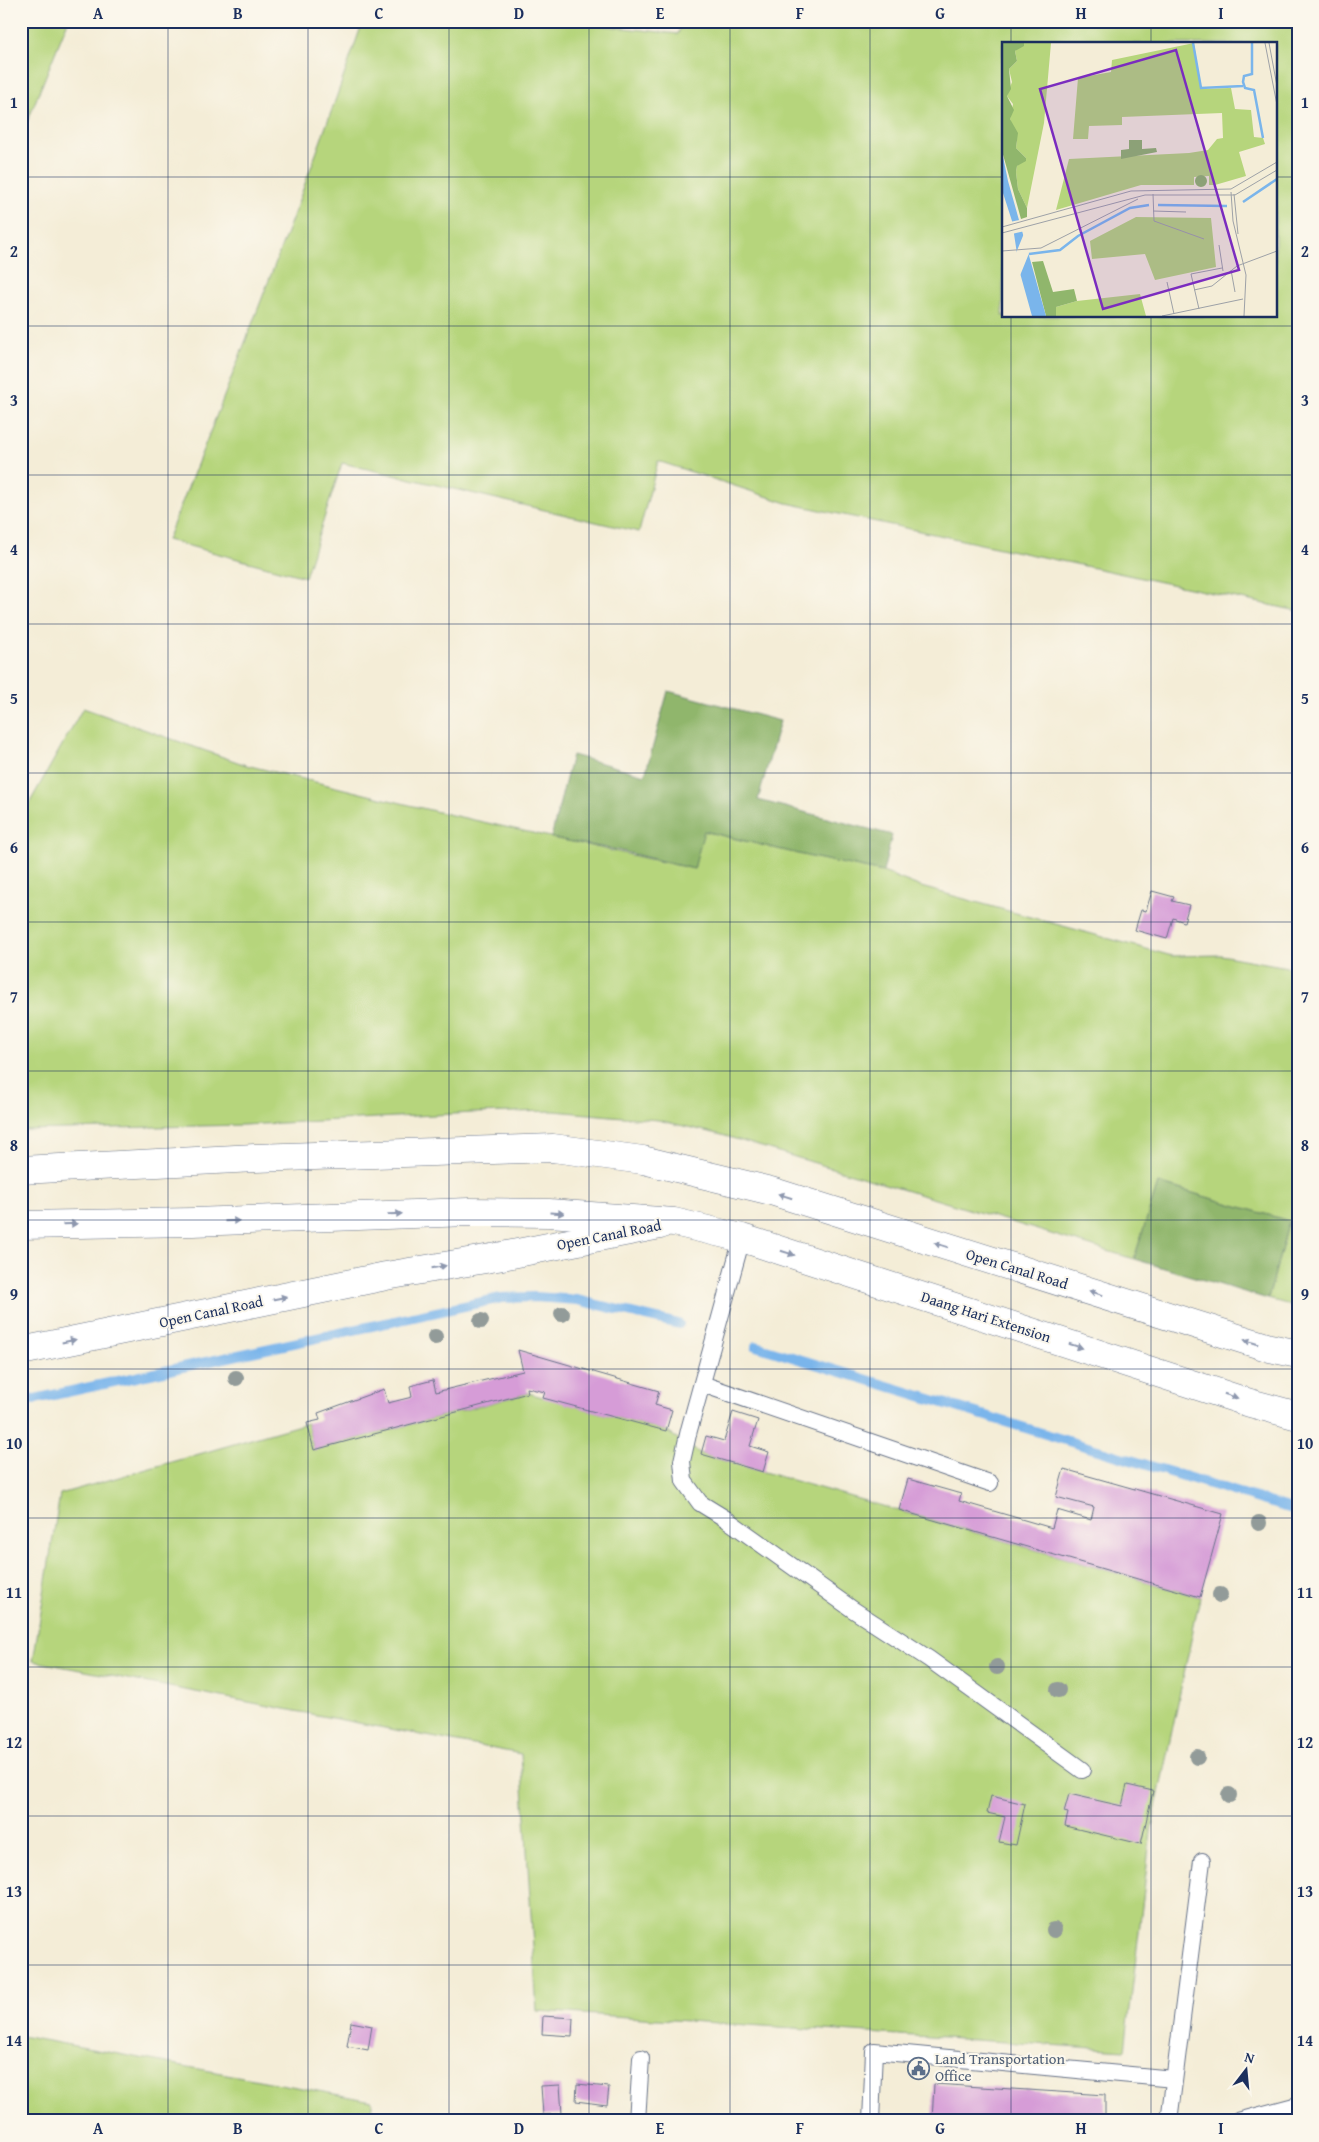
<svg xmlns="http://www.w3.org/2000/svg" width="1319" height="2142" viewBox="0 0 1319 2142" font-family="'Gentium Book Plus',serif">
<rect width="100%" height="100%" fill="#fbf7ec"/>
<filter id="ink" filterUnits="userSpaceOnUse"><feTurbulence type="fractalNoise" baseFrequency=".02" numOctaves="2"/><feDisplacementMap in="SourceGraphic" scale="10" xChannelSelector="R" yChannelSelector="G"/><feConvolveMatrix kernelMatrix="1 2 1 2 8 2 1 2 1" color-interpolation-filters="sRGB"/></filter>
<filter id="wash" filterUnits="userSpaceOnUse"><feTurbulence type="fractalNoise" baseFrequency=".0096" numOctaves="4" result="noise"/><feDisplacementMap in="SourceGraphic" scale="20" xChannelSelector="R" yChannelSelector="G"/><feGaussianBlur stdDeviation="1.12" result="paint"/><feColorMatrix in="noise" values="0 0 0 0 0 0 0 0 0 0 0 0 0 0 0 0 0 1.4 0 .05"/><feComposite in="paint" operator="in"/></filter>
<g filter="url(#wash)">
<rect width="100%" height="100%" fill="#f4edd7"/>
<!-- green -->
<g fill="#b6d57c" stroke="#68826d" fill-rule="evenodd">
<polygon points="21,21 68,21 21,137"/>
<path d="M363 21H562L678 34 683 21H1298V611L787 503 658 461 639 532 342 463 305 577 167 540C236 368 303 196 363 21ZM1003 44H1275V316H1003Z"/>
<polygon points="83,708 246,765 438,812 694,869 703,831 807,856 883,872 921,887 1172,956 1221,955 1298,969 1298,1307 1268,1299 1289,1221 1158,1183 1134,1259 722,1135 658,1120 554,1111 472,1113 243,1125 21,1130 21,818"/>
<polygon points="528,1393 666,1431 701,1454 1200,1597 1151,1831 1125,2050 537,2011 521,1754 33,1661 60,1494 307,1423 314,1450"/>
<polygon points="21,2036 372,2101 371,2121 21,2121"/>
</g>
<!-- forest -->
<g fill="#90b66c" stroke="#567265">
<polygon points="668,691 780,721 758,800 892,835 883,872 807,856 704,831 694,869 617,850 551,838 572,755 645,775"/>
<polygon points="1158,1183 1289,1221 1268,1299 1134,1259"/>
</g>
<g fill="none" stroke-linecap="round" stroke-linejoin="round">
<!-- stream -->
<g stroke="#7ab5eb" stroke-width="10">
<polyline points="756,1346 1298,1511"/>
<polyline points="21,1402 501,1298 535,1297 577,1300 679,1324"/>
</g>
</g>
<g id="blocks">
<!-- building -->
<g fill="#d69cd7">
<polygon points="1152,891 1174,897 1172,901 1189,905 1184,922 1173,918 1167,939 1135,930 1141,910 1146,911"/>
<polygon points="518,1350 659,1391 655,1405 672,1410 666,1431 543,1398 545,1392 527,1388 528,1393 314,1450 307,1423 320,1420 318,1413 384,1389 388,1403 412,1397 410,1386 433,1380 436,1392 523,1371"/>
<polygon points="733,1412 758,1420 750,1446 769,1452 763,1472 701,1454 706,1436 724,1441"/>
<polygon points="1064,1469 1223,1514 1200,1597 899,1510 908,1479 961,1494 959,1501 1052,1528 1057,1510 1091,1520 1094,1507 1056,1497"/>
<polygon points="1127,1785 1153,1791 1141,1844 1065,1826 1068,1813 1064,1812 1069,1794 1122,1806"/>
<polygon points="991,1796 1025,1804 1016,1845 999,1842 1005,1817 987,1813"/>
<polygon points="543,2016 573,2018 572,2036 542,2034"/>
<polygon points="351,2022 372,2026 368,2050 347,2046"/>
<polygon points="577,2084 609,2087 607,2105 576,2101"/>
<polygon points="934,2084 1105,2095 1105,2113 1103,2121 932,2121"/>
<polygon points="560,2085 562,2114 543,2115 541,2086"/>
</g>
</g>
</g>
<g filter="url(#ink)">
<use href="#blocks" fill-opacity="0" stroke="#677288" stroke-width="1"/>
<g fill="none" stroke-linecap="round" stroke-linejoin="round">
<defs>
<g id="service">
<polyline points="742,1238 689,1430 682,1461 684,1481 700,1503 726,1519 852,1609 929,1659 1082,1770"/>
<polyline points="702,1384 990,1483"/>
<polyline points="637,2121 641,2058"/>
<polyline points="871,2121 874,2051 1174,2079"/>
<polyline points="1169,2121 1202,1861"/>
<polyline points="1238,2121 1298,2105"/>
</g>
<polyline id="minor" points="21,1351 386,1276 497,1257 660,1225"/>
<g id="secondary">
<polyline points="21,1170 255,1158 553,1148 643,1160 771,1191 1270,1348 1298,1354"/>
<polyline points="21,1225 193,1222 469,1212 549,1213 674,1222 742,1238 1250,1403 1298,1416"/>
</g>
</defs>
<!-- service casing -->
<use href="#service" stroke="#677288" stroke-width="18"/>
<!-- minor casing -->
<use href="#minor" stroke="#677288" stroke-width="29"/>
<!-- secondary casing -->
<use href="#secondary" stroke="#677288" stroke-width="29"/>
<!-- service -->
<use href="#service" stroke="#fff" stroke-width="16"/>
<!-- minor -->
<use href="#minor" stroke="#fff" stroke-width="28"/>
<!-- secondary -->
<use href="#secondary" stroke="#fff" stroke-width="28"/>
</g>
<!-- trees -->
<g fill="#929b99">
<circle cx="562" cy="1314" r="8"/>
<circle cx="481" cy="1321" r="8"/>
<circle cx="435" cy="1337" r="8"/>
<circle cx="236" cy="1378" r="8"/>
<circle cx="1259" cy="1523" r="8"/>
<circle cx="1220" cy="1595" r="8"/>
<circle cx="997" cy="1667" r="8"/>
<circle cx="1058" cy="1690" r="8"/>
<circle cx="1197" cy="1757" r="8"/>
<circle cx="1229" cy="1795" r="8"/>
<circle cx="1054" cy="1930" r="8"/>
</g>
<!-- one-way arrows -->
<defs><path id="oneway-solid" d="M-6-.8H1V-3.2L6.5 0L1 3.2V.8H-6Z" transform="scale(1.25)"/></defs>
<g fill="#8d97ae">
<use href="#oneway-solid" transform="translate(785 1196) rotate(-163)"/>
<use href="#oneway-solid" transform="translate(557 1213) rotate(3)"/>
<use href="#oneway-solid" transform="translate(395 1214) rotate(-2)"/>
<use href="#oneway-solid" transform="translate(232 1221) rotate(-2)"/>
<use href="#oneway-solid" transform="translate(70 1224) rotate(-1)"/>
<use href="#oneway-solid" transform="translate(941 1245) rotate(-163)"/>
<use href="#oneway-solid" transform="translate(788 1253) rotate(18)"/>
<use href="#oneway-solid" transform="translate(439 1267) rotate(-10)"/>
<use href="#oneway-solid" transform="translate(1096 1293) rotate(-163)"/>
<use href="#oneway-solid" transform="translate(280 1298) rotate(-12)"/>
<use href="#oneway-solid" transform="translate(69 1341) rotate(-12)"/>
<use href="#oneway-solid" transform="translate(1251 1342) rotate(-163)"/>
<use href="#oneway-solid" transform="translate(1076 1346) rotate(18)"/>
<use href="#oneway-solid" transform="translate(1231 1396) rotate(18)"/>
</g>
</g>
<!-- grid -->
<path fill="none" stroke="#1b2f5e" stroke-width="1" stroke-opacity="0.55" d="M168 21V2121M308 21V2121M449 21V2121M589 21V2121M730 21V2121M870 21V2121M1011 21V44M1151 21V44M21 177H1003M1275 177H1298M1011 316V2121M1151 316V2121M21 326H1298M21 475H1298M21 624H1298M21 773H1298M21 922H1298M21 1071H1298M21 1220H1298M21 1369H1298M21 1518H1298M21 1667H1298M21 1816H1298M21 1965H1298"/>
<!-- icons -->
<defs>
<symbol id="civic-ring" viewBox="-11 -11 22 22"><circle r="9.5" fill="#fbf7ec" stroke="#5c6f8a" stroke-width="1.5"/><path d="M-.6-6.5H3V-4.5H.6V-3L4-1V1h2V6H-6V1h2V-1L-.6-3ZM-1.2 2.5V6h2.4V2.5Z" fill="#5c6f8a"/></symbol>
</defs>
<g fill-rule="evenodd">
<use href="#civic-ring" x="906" y="2056" width="25" height="25"/>
</g>
<g text-anchor="middle" stroke-width="4" stroke-linejoin="round" paint-order="stroke">
<!-- street labels -->
<g font-size="15" fill="#1b2f5e" stroke="#fbf7ec">
<text transform="translate(609 1235) rotate(-11)" y="5">Open Canal Road</text>
<text transform="translate(1017 1269) rotate(17)" y="5">Open Canal Road</text>
<text transform="translate(211 1312) rotate(-12)" y="5">Open Canal Road</text>
<text transform="translate(986 1317) rotate(18)" y="5">Daang Hari Extension</text>
</g>
<!-- service labels -->
<g font-size="15" fill="#4e5e75" stroke="#fbf7ec" text-anchor="start">
<text x="935" y="2064">Land Transportation<tspan x="935" dy="17">Office</tspan></text>
</g>
</g>
<!-- overview -->
<g transform="translate(1002 42)">
<rect width="275" height="275" fill="#f4edd7"/>
<path d="M22 1H49L42 81 25 166 16 147 14 130 15 124 24 116 14 106 15 98 8 77 11 62 5 54 10 40 7 27 15 19 13 9ZM192 1 199 47 229 46 233 67 249 68 252 95 261 96 263 102 237 110 244 134 213 143H207V134L192 135V143H139L54 168 67 117 187 111 206 108 215 97 221 96 220 71 120 75V83L87 84 86 97H71L76 36 109 30 110 18ZM134 175 209 176 214 225 153 238 143 212 90 217 88 199ZM138 252 144 274H54V265L75 259Z" fill="#b6d57c"/>
<path d="M0 1H22V4L13 9 15 19 7 27 9 47 5 54 12 68 8 77 16 91 14 106 24 116V119L15 124 14 130 16 147 25 166V175L19 177 0 109ZM127 98H140V107L154 106 155 110 119 117V108L127 107ZM193 139a6 6 0 1 1 12 0a6 6 0 1 1-12 0ZM41 219 51 250 72 247 75 259 54 265V274H44L30 220Z" fill="#90b66c"/>
<path d="M0 110 6 139 44 274H30L18 231 10 179 0 148Z" fill="#7ab5eb"/>
<path d="M22 177 28 209 17 236 12 216 23 189 10 192 8 180Z" fill="#f4edd7"/>
<path fill="none" stroke="#7ab5eb" stroke-width="2.5" d="M191 1 199 46 241 44M250 1V32L242 34 241 40 243 46 252 48 261 96M241 160 275 137M156 163 225 164M27 212 58 208 76 194 128 166 147 163"/>
<path fill="none" stroke="#9da1a7" stroke-width="1" d="M263 1 275 63M267 1 275 44M229 150 231 179 244 233 242 274M151 152 152 179 202 197M232 152 236 192M151 169 184 170M0 185 129 149 229 147 275 120M0 191 143 153H233L275 128M217 203 221 229M0 209 39 206 136 157M229 228 233 250M165 240 172 272M192 248 210 244 235 224 275 209M197 267 189 232 220 226M160 274 241 257"/>
<path fill="#7b2cbf" fill-opacity="0.15" stroke="#7b2cbf" stroke-width="2.5" d="M174 8 237 228 101 267 38 47Z"/>
<rect width="275" height="275" fill="none" stroke="#1b2f5e" stroke-width="2.5"/>
</g>
<!-- margin -->
<rect width="1319" height="2142" fill="none" stroke="#fbf7ec" stroke-width="55"/>
<!-- north arrow -->
<g transform="translate(1246 2070) rotate(16)" stroke="#fbf7ec" stroke-width="4" paint-order="stroke">
<path d="M0-4L9 19L0 12L-9 19Z" fill="#1b2f5e"/>
<text y="-8" font-size="14" font-weight="bold" text-anchor="middle" fill="#1b2f5e">N</text>
</g>
<rect x="28" y="28" width="1264" height="2086" fill="none" stroke="#1b2f5e" stroke-width="2"/>
<g font-size="16" text-anchor="middle" font-weight="bold" fill="#1b2f5e">
<text x="98" y="19">A</text>
<text x="238" y="19">B</text>
<text x="379" y="19">C</text>
<text x="519" y="19">D</text>
<text x="660" y="19">E</text>
<text x="800" y="19">F</text>
<text x="940" y="19">G</text>
<text x="1081" y="19">H</text>
<text x="1221" y="19">I</text>
<text x="14" y="108">1</text>
<text x="1305" y="108">1</text>
<text x="14" y="257">2</text>
<text x="1305" y="257">2</text>
<text x="14" y="406">3</text>
<text x="1305" y="406">3</text>
<text x="14" y="555">4</text>
<text x="1305" y="555">4</text>
<text x="14" y="704">5</text>
<text x="1305" y="704">5</text>
<text x="14" y="853">6</text>
<text x="1305" y="853">6</text>
<text x="14" y="1002">7</text>
<text x="1305" y="1002">7</text>
<text x="14" y="1151">8</text>
<text x="1305" y="1151">8</text>
<text x="14" y="1300">9</text>
<text x="1305" y="1300">9</text>
<text x="14" y="1449">10</text>
<text x="1305" y="1449">10</text>
<text x="14" y="1598">11</text>
<text x="1305" y="1598">11</text>
<text x="14" y="1748">12</text>
<text x="1305" y="1748">12</text>
<text x="14" y="1897">13</text>
<text x="1305" y="1897">13</text>
<text x="14" y="2046">14</text>
<text x="1305" y="2046">14</text>
<text x="98" y="2134">A</text>
<text x="238" y="2134">B</text>
<text x="379" y="2134">C</text>
<text x="519" y="2134">D</text>
<text x="660" y="2134">E</text>
<text x="800" y="2134">F</text>
<text x="940" y="2134">G</text>
<text x="1081" y="2134">H</text>
<text x="1221" y="2134">I</text>
</g>
</svg>
